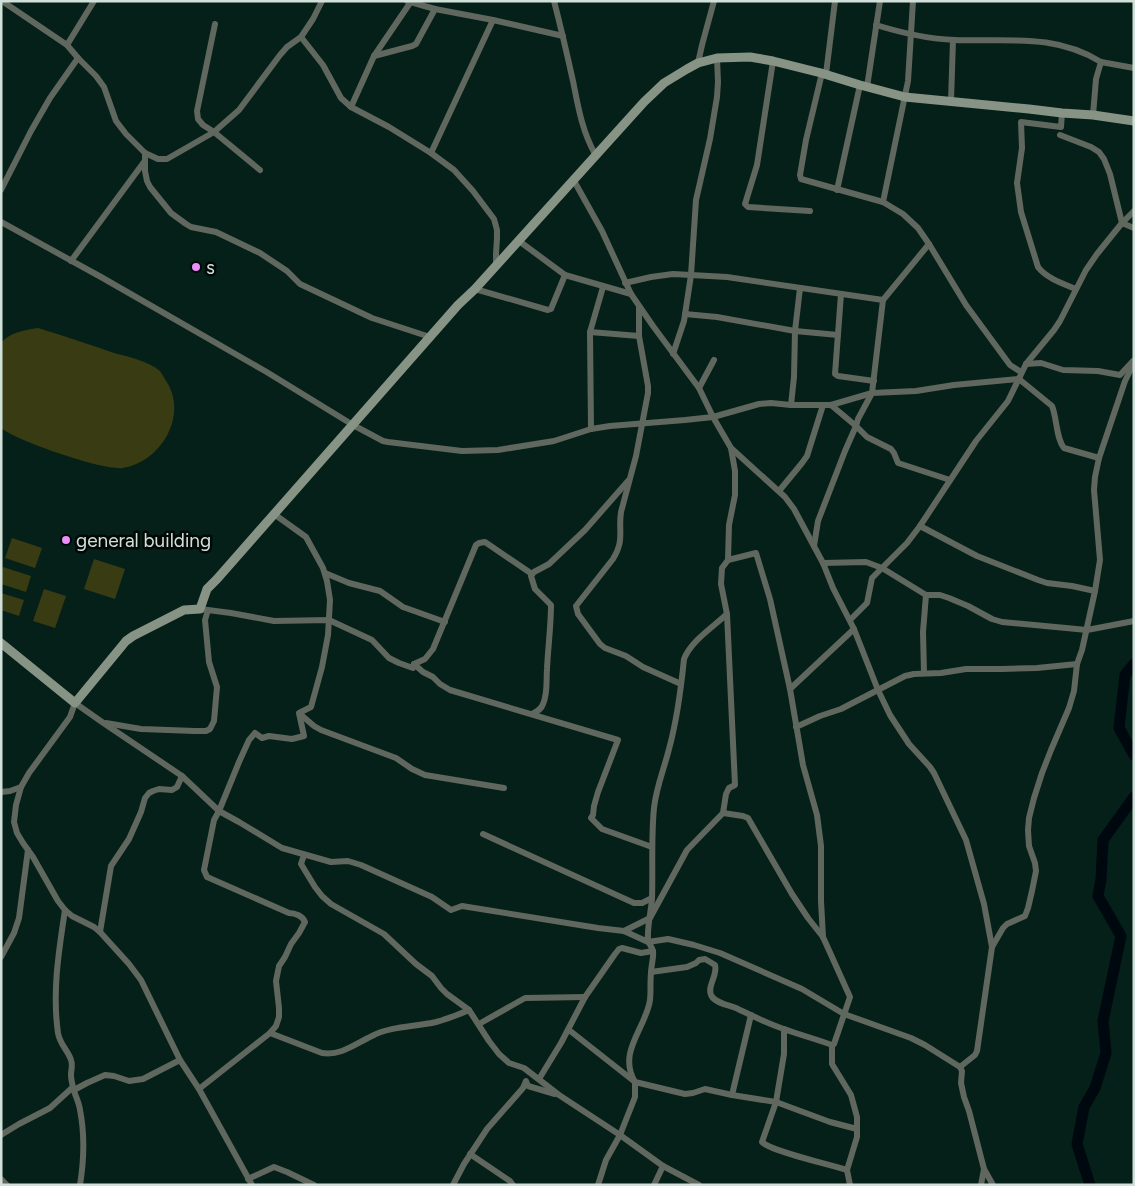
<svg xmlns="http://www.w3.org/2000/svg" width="1135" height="1186" viewBox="0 0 1135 1186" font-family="Figtree,sans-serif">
<rect width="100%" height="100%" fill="#042018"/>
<!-- green -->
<g fill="#393b13">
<path d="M38 328C64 336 89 344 114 353 129 357 148 361 160 371 163 375 165 380 168 384 187 418 160 462 123 468 104 471 17 441 1 428V343C10 332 25 330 38 328Z"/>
<polygon points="12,538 42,548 35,568 5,558"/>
<polygon points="94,559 125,569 115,599 84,589"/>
<polygon points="3,567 31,576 26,592 1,584 1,572"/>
<polygon points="44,589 66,596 55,628 33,621"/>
<polygon points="1,593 24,600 19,616 1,610"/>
</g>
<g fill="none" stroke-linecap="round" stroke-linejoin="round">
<!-- river -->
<g stroke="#00080f" stroke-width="11">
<polyline points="1134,664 1125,675 1119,728 1134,755"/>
<polyline points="1090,1185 1077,1144 1084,1107 1095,1088 1106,1053 1103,1021 1121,936 1098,896 1101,879 1103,840 1134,797"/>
</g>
<!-- street -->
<g stroke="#60675e" stroke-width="6">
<polyline points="407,1 435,9 493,20 563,36"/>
<path d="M554 1C561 28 567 54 573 81 578 106 582 131 595 154"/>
<polyline points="913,1 908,81 883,202 903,214 918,228 929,244 966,305 1010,365 1021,372"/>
<polyline points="215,24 197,111 198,119 203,125 214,132 260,170"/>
<path d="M876 25C902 33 928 39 955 40 1007 42 1054 33 1101 62L1096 79 1093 115"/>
<polyline points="301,37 323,65 341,98 351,107 389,127 431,153 454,170 473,191 494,219 497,230 497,238 496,254 496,266"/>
<polyline points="67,45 94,1"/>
<polyline points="374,56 412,46 416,44 435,9"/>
<polyline points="78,58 96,76 104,87 116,121 126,134 145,153 158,159 167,159 214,132 239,110 280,55 287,47 301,37 313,19 322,1"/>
<polyline points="773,61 757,165 745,204 748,207 810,211"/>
<polyline points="1101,62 1134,68"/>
<polyline points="698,63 702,45 714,1"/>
<polyline points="822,73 806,140 800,175 801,179 883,202"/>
<polyline points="826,74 835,1"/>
<polyline points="867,87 880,1"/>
<polyline points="951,101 953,40"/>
<polyline points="351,107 374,56 410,3"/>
<path d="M1062 113 1061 127 1021 122 1022 148 1017 183 1021 212 1038 267C1046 278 1064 284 1076 289"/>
<polyline points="1060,135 1091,147 1099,152 1104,159 1110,174 1122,223 1134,228"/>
<polyline points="145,153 145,171 147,181 150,187 171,213 186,224 191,227 216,232 260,253 287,271 300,284 372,318 430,337"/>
<polyline points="431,153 493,20"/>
<polyline points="573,179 602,231 631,294 653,326 699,388 713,417 731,448 785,497 794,509 823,563 833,588 854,629 878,690 890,715 909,744 930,767 934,773 966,840 984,904 992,947"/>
<polyline points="1,190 31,131 50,98 78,58 67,45 2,1"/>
<polyline points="837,190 860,85"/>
<path d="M1 222 101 277 265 371 353 425 383 441 388 442 462 451 498 450 554 441 591 429 610 426 685 420 713 417 759 404 771 403 791 405H831L872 393 916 391 954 385 1019 379 1052 406C1057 418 1056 438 1064 448L1099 458"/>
<polyline points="519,241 565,275 631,294"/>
<polyline points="71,261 144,162"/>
<polyline points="625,283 651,277 673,274 727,277 883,300"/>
<polyline points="475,289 548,310 551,309 565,275"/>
<polyline points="841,294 835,374 838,376 874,381"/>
<path d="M639 307V336L648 386V393L636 456 621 512C618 532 625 539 613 559L576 606 578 614 600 644 605 648 626 656 643 667 681 684"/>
<polyline points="685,314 717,317 795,331 838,335"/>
<polyline points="590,332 639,336"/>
<polyline points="673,354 684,321 691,275 696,200 710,139 717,97 718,82 717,58"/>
<polyline points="1026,364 1041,363 1063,370 1098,371 1120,375 1133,361"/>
<polyline points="699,388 714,360"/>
<polyline points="791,405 794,377 795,331 800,288"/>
<polyline points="831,405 856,426 867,437 891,449 894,453 898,463 950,480"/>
<polyline points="591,429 590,332 603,287"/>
<polyline points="779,491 802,463 807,456 823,405"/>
<polyline points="920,526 977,556 1038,580 1047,583 1072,586 1095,591"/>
<polyline points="814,546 818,521 845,451 856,426 858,419 872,393 883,300 929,244"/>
<polyline points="728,560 756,553 770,599 790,689 803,765 817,815 821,846 821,901 823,937"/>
<polyline points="823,563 866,562 882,568 926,595 940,595 949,598 968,606 992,619 1002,622 1087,630 1134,621"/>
<polyline points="325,573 349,583 380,591 403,607 445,622"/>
<polyline points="200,609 231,613 274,621 329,620 372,640 389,658 399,663 413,668 414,664 423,672 433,677 440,684 450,690 618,740 598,792 594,806 593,815 591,818 602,829 652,847"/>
<path d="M727 614C713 627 691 641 684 659 681 689 677 720 669 749 664 769 656 788 654 808 651 838 653 868 652 899 651 912 647 927 648 940 649 944 652 947 653 951 654 957 651 966 651 973 650 982 651 991 650 1000 646 1028 617 1052 635 1082L685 1094 693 1093 705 1089 732 1095 776 1102 830 1122 857 1129"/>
<polyline points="850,620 867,603 872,578 907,543 920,526 976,441 1008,401 1026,364 1054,330 1060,321 1086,270 1097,254 1122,223 1134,211"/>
<polyline points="414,664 425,659 433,649 476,545 479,543 485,542 532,574"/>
<polyline points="924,673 923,632 926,595"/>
<polyline points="790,689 854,629"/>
<polyline points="300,714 314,726 321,730 396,758 412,769 425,775 504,788"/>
<path d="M532 714C537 711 541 710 543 704 548 693 546 681 547 669 548 647 551 626 551 605L535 589 531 576 534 572 549 564 585 530 628 481"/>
<polyline points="106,723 141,729 195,731 206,731 210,729 214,721 217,687 209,662 205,620 208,610"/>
<polyline points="796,727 820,716 841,709 905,676 914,674 941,673 966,669 1002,669 1037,668 1077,664"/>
<polyline points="1,792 10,791 21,787"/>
<polyline points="723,813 743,816 748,818 792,894 808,918 823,937 850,997 834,1044 832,1045 832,1064 851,1095 857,1117 857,1137 847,1170 850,1185"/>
<polyline points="483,834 634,903 642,903 652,898"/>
<polyline points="304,855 301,864 315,887 322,896 331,904 384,934 416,964 432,976 441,988 447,994 469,1010 489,1041 499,1054 509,1063 524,1068 559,1095 620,1135 663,1166 699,1185"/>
<polyline points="624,931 650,918 687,850 723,813 726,794 729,788 735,785 727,614 721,584 722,568 728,560 729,525 735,495 735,471 731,448"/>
<polyline points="100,932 111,866 129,839 141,812 145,798 149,793 153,791 159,789 172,790 177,787 182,776"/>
<polyline points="1,957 14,933 19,918 28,850"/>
<path d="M651 972 687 967 696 963 699 960 705 959 715 965C718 975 707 986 711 995 715 1004 731 1005 738 1009 753 1016 768 1024 784 1029 800 1035 816 1039 832 1045"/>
<polyline points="479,1024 525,998 585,997"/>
<path d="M784 1029V1054L776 1102 762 1142C770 1151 832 1165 847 1170"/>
<polyline points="569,1030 635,1082 635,1097 620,1135 606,1160 598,1185"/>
<path d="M270 1033 322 1053C341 1056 355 1044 372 1036 391 1026 415 1027 436 1022 447 1019 458 1015 469 1010"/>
<polyline points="960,1067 975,1055 977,1051 992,947 1003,928 1007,924 1025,916 1028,908 1032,891 1036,871 1035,863 1029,846 1028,830 1029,818 1034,798 1042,773 1051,750 1069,708 1074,691 1077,664 1082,650 1095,591 1100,560 1094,490 1095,477 1099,458 1125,381 1134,363"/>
<polyline points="539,1079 561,1043 585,997 615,954 619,949 622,948 641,953 653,951"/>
<path d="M73 1088C75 1095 79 1102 80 1110 85 1135 84 1160 80 1185"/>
<path d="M199 1089 270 1033 276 1026 279 1017V1008L276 981 279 966 285 957 291 944 299 933 305 922C303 916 295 913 289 913L207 877 204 870 214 820 219 811 239 762 249 740 255 733 262 738 269 736 292 739 304 736 299 713 311 707 322 667 328 635 330 600 327 581 323 568 306 537 274 514"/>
<polyline points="74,1090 87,1083 105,1075 114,1076 129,1081 143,1079 180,1060"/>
<polyline points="732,1095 751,1015"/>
<path d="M1 1135 19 1124 50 1108 73 1087C72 1083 71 1079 71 1075 71 1070 73 1065 71 1060 68 1050 60 1045 58 1033 52 991 59 950 65 910"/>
<polyline points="470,1154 510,1181 513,1185"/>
<polyline points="1,1179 7,1185"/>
<polyline points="248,1179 274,1167 287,1172 314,1185"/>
<polyline points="252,1185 199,1089 180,1060 141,980 129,964 100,932 94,927 72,916 65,910 58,901 33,857 23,843 17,833 14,822 16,805 21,787 29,773 70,717 75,703 102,722 182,776 219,811 239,822 282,848 331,862 348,861 361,865 432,897 451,910 462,906 598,928 624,931 648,942 668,939 694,945 720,953 802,989 844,1014 911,1038 925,1045 960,1067 962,1071 961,1083 964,1097 969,1111 984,1169 993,1185"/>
<polyline points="453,1185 464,1164 487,1129 523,1088 526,1081 528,1086 555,1094"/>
<polyline points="654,1185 663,1166"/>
<polyline points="981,1185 984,1169"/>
</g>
<!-- secondary -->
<polyline stroke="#879485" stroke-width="9" points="1,643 75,703 126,641 133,636 184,610 200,609 207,589 217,579 458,305 475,289 644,102 664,83 687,69 698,63 717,58 750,57 773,61 821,73 860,85 905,97 1029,109 1062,113 1093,115 1134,121"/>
</g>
<!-- markers -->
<g fill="#eb8dfb" stroke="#010805" stroke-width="2">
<circle cx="196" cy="267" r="5"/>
<circle cx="66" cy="540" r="5"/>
</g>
<g text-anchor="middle" stroke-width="5" stroke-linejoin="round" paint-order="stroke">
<!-- poi labels -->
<g font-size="19" fill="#d1e1da" stroke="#010805" text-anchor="start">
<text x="206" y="274">s</text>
<text x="76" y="547">general building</text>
</g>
</g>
<!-- border -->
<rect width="1135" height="1186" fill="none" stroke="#d1e1da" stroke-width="5"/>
</svg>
